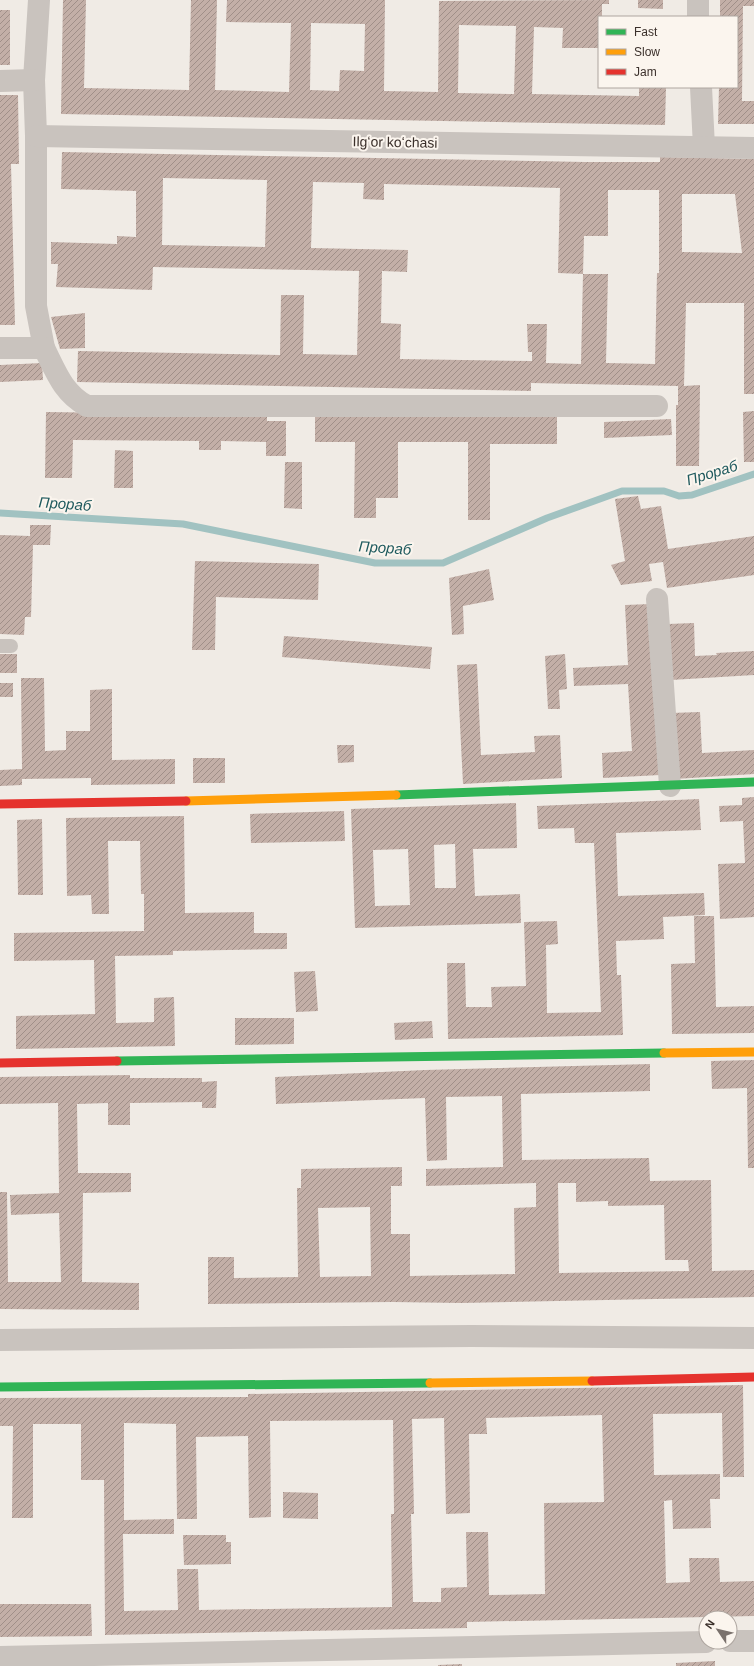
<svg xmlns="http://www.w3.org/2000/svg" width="754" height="1666" viewBox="0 0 754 1666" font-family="Arial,sans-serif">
<defs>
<pattern id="building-hatch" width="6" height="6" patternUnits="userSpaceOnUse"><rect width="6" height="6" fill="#c3afa7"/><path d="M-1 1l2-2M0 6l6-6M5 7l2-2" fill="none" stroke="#a08f88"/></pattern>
</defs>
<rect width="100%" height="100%" fill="#f0ebe5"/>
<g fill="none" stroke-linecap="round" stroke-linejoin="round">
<!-- stream -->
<polyline stroke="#a1c2c1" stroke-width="7" points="0,513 183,524 375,563 443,563 547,518 622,491 664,491 679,496 692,495 754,474"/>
</g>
<!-- building -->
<g fill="url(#building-hatch)" fill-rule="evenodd">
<path d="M63 0H86L84 88 189 90 191 0H217L215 90 289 92 291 23 226 22 227 0H385L384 91 438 92 439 1 609 0V4H602V17H599V48H562L563 28 534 27 532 94 639 96V87H666L665 125 61 114ZM311 23 365 24 364 71 340 70 339 91 310 90ZM459 25 516 26 514 94 458 93Z"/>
<polygon points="638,0 663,0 663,9 638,8"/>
<polygon points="720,0 754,0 754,6 743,6 742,101 754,101 754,124 718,124 719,87 737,87 737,17 720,17"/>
<rect x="0" y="10" width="10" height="55"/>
<polygon points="0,95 18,95 19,164 11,164 15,325 0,325"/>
<path d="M62 152 585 162H660V157L754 159V394H744V303H686L684 386 700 385 699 466H676V405H678V386L531 383V391L77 382 78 351 280 355 281 295H304L303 354 357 355 359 271 153 267 152 290 56 287 58 264H51V242L117 244V236L136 237V191L61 189ZM163 178 267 180 265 247 162 245ZM313 182 364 183 363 199 384 200V184L560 188 558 273 583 274 584 236H608V190H659V273H657L655 364 606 363 608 274H583L581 364 546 363 547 324H527L528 352H532V361L400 359 401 324 381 323 382 271 407 272 408 250 311 248ZM682 194H735L742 253 682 252Z"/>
<polygon points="85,313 85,348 60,349 51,317"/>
<polygon points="42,363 43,380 0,382 0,365"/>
<polygon points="754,411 754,462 744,462 743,412"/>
<polygon points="46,412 267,415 267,421 286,421 286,456 266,456 266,442 221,441 221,450 199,450 199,441 73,440 72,478 45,478"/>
<polygon points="315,417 557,417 557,444 490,444 490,520 468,520 468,442 398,442 398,498 376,498 376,518 354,518 355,442 315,442"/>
<polygon points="671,419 672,435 604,438 604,422"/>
<polygon points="115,450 133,451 133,488 114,488"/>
<polygon points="285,462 302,462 302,509 284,508"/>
<polygon points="638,496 641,509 661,506 668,549 754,536 754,575 667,588 663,562 649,564 652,581 621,585 611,565 625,561 615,499"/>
<polygon points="30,525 51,525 50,545 33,545 31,617 25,617 24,635 0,634 0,535 30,536"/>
<polygon points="195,561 319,564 318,600 216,597 215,650 192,650"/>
<polygon points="489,569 494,600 463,606 464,634 452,635 449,578"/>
<polygon points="651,604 660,775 603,778 602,753 632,751 628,684 574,686 573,668 628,665 625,605"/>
<polygon points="694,623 695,656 717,655 716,653 754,651 754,675 671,680 668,624"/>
<polygon points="284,636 432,647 430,669 282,657"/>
<rect x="0" y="654" width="17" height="19"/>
<polygon points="565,654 567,689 559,690 560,709 548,709 545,656"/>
<polygon points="477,664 481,755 535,752 534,736 560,735 562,778 463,784 457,665"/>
<polygon points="21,678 44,678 45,751 66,750 66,731 90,731 90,690 112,689 112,760 175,759 175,784 91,785 91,778 22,779 22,785 0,786 0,770 22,769"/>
<rect x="0" y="683" width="13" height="14"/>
<polygon points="700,712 702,753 754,750 754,774 675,779 671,713"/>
<polygon points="337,745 354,745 354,762 338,763"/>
<rect x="193" y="758" width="32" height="25"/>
<polygon points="754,797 754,917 720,919 718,864 745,863 743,821 720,822 719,806 742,805 742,798"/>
<polygon points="699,799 701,830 616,833 618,896 704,893 705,915 663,917 664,939 616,941 617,975 621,975 623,1035 448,1039 447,963 465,963 466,1007 492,1007 491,987 526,986 524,922 557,921 558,944 546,945 547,1013 601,1012 594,843 575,843 574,828 538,829 537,806"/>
<path d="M516 803 517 848 473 849 475 896 520 894 521 923 355 928 351 809ZM455 844 456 888H435L434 845ZM408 849 410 905 375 906 373 850Z"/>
<polygon points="344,811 345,841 251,843 250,814"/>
<polygon points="184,816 185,913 254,912 254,933 287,933 287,949 173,951 173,955 115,956 116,1023 154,1022 154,998 174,997 175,1046 16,1049 16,1016 95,1014 94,960 14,961 14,933 144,931 144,894 141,894 140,841 108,841 109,914 92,914 91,895 67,896 66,818"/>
<polygon points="42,819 43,895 18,895 17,820"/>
<polygon points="694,916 714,916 716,1007 754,1006 754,1033 672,1034 671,964 695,963"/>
<polygon points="315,971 318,1011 296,1012 294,972"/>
<polygon points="235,1018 294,1018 294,1044 235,1045"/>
<polygon points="432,1021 433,1038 395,1040 394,1023"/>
<polygon points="754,1060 754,1168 748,1168 747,1088 712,1089 711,1061"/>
<path d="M650 1064V1091L521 1094 522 1160 649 1158 650 1181 711 1180 712 1271 754 1270V1297L461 1303 392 1302 208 1304V1257H234V1278L298 1277 297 1188H301V1169L402 1167V1186H391V1234H410V1276L515 1274 514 1208 536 1207V1183L426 1186V1169L503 1167 502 1096 446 1097 447 1160 427 1161 425 1098 276 1104 275 1077 425 1070ZM558 1183H576V1202L608 1201V1206L664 1205 665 1260H688L689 1271 559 1273ZM370 1207 371 1276 320 1277 318 1208Z"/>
<polygon points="130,1075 130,1078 202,1078 202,1082 217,1081 216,1108 202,1108 202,1102 130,1103 130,1125 108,1125 108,1103 77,1104 78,1173 131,1173 131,1192 83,1193 82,1282 139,1283 139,1310 0,1309 0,1192 7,1192 8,1282 61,1282 59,1213 11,1215 10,1195 59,1193 58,1103 0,1104 0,1077"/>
<path d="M743 1385 744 1477H723L722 1413 653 1414 654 1475 720 1474V1499H710L711 1528 673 1529 672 1500 664 1501 666 1583 690 1582 689 1558H719L720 1582 754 1581V1616L467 1622V1628L105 1635 104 1480H81V1424H33V1518H12L13 1426H0V1398L248 1397V1394ZM602 1415 604 1502 544 1503 545 1594 489 1595 488 1532H466L467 1587 441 1588V1602H413L411 1514H414L412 1419 444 1418 446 1514 470 1513 469 1434H487L486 1418ZM393 1420 394 1514H391L392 1607 199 1610 198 1569H177L178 1610 124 1611 123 1534H174V1519L124 1520V1423L176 1424 177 1519H197L196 1437 248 1436 249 1518 271 1517 270 1421Z"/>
<polygon points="283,1492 318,1493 318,1519 283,1518"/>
<polygon points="183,1535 226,1535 226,1542 231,1542 231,1564 184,1565"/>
<polygon points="0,1604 91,1604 92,1636 0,1637"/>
<polygon points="715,1661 715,1666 676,1666 676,1663"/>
<polygon points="462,1664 462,1666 438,1666 438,1665"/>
</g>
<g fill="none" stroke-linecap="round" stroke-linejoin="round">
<!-- lane -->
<polyline stroke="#c9c3be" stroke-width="14" points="0,646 11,646"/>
<!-- street -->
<g stroke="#c9c3be" stroke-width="22">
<polyline points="39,0 34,80 36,136 36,306 44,348"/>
<polyline points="698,0 698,17"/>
<polyline points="0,81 34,80"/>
<polyline points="701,87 704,147"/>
<polyline points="36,136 754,148"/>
<path d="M0 348H44C56 372 63 393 87 406H657"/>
<polyline points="657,599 670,786"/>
<polyline points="0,1340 471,1336 754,1338"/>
<polyline points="730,1641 754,1641"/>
<polyline points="0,1657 706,1642"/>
</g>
<!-- fast -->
<g stroke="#30b455" stroke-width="9">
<polyline points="396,795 754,782"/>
<polyline points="117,1061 664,1053"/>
<polyline points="0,1387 430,1383"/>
</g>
<!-- slow -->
<g stroke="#ff9f0a" stroke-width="9">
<polyline points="186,801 396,795"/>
<polyline points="664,1053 754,1052"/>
<polyline points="430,1383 592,1381"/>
</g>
<!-- jam -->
<g stroke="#e5322d" stroke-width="9">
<polyline points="0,804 186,801"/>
<polyline points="0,1063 117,1061"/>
<polyline points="592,1381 754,1377"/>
</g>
</g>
<g text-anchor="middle" stroke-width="4" stroke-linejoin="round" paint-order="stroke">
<!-- street labels -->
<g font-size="14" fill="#3b302b" stroke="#fbf5ee">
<text transform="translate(395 142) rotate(1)" y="5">Ilgʻor koʻchasi</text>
</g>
<!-- water labels -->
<g font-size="15" font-style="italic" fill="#1f5a5e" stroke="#fbf5ee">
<text transform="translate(712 473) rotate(-17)" y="5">Прораб</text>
<text transform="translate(65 504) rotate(4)" y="5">Прораб</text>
<text transform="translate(385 548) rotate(4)" y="5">Прораб</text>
</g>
</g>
<!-- legend -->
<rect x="598" y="16" width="140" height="72" fill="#fbf5ee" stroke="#aea6a0"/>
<rect x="606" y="29" width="20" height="6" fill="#30b455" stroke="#aea6a0"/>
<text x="634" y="36" font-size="12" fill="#3b302b">Fast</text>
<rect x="606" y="49" width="20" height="6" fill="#ff9f0a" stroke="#aea6a0"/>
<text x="634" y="56" font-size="12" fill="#3b302b">Slow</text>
<rect x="606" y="69" width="20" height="6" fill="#e5322d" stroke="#aea6a0"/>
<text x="634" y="76" font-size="12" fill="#3b302b">Jam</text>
<!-- north arrow -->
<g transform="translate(718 1630) rotate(305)"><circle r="19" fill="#fbf5ee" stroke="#aea6a0"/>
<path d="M0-3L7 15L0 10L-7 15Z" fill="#7a716c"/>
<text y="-6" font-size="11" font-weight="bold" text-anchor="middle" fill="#3b302b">N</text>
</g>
</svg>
